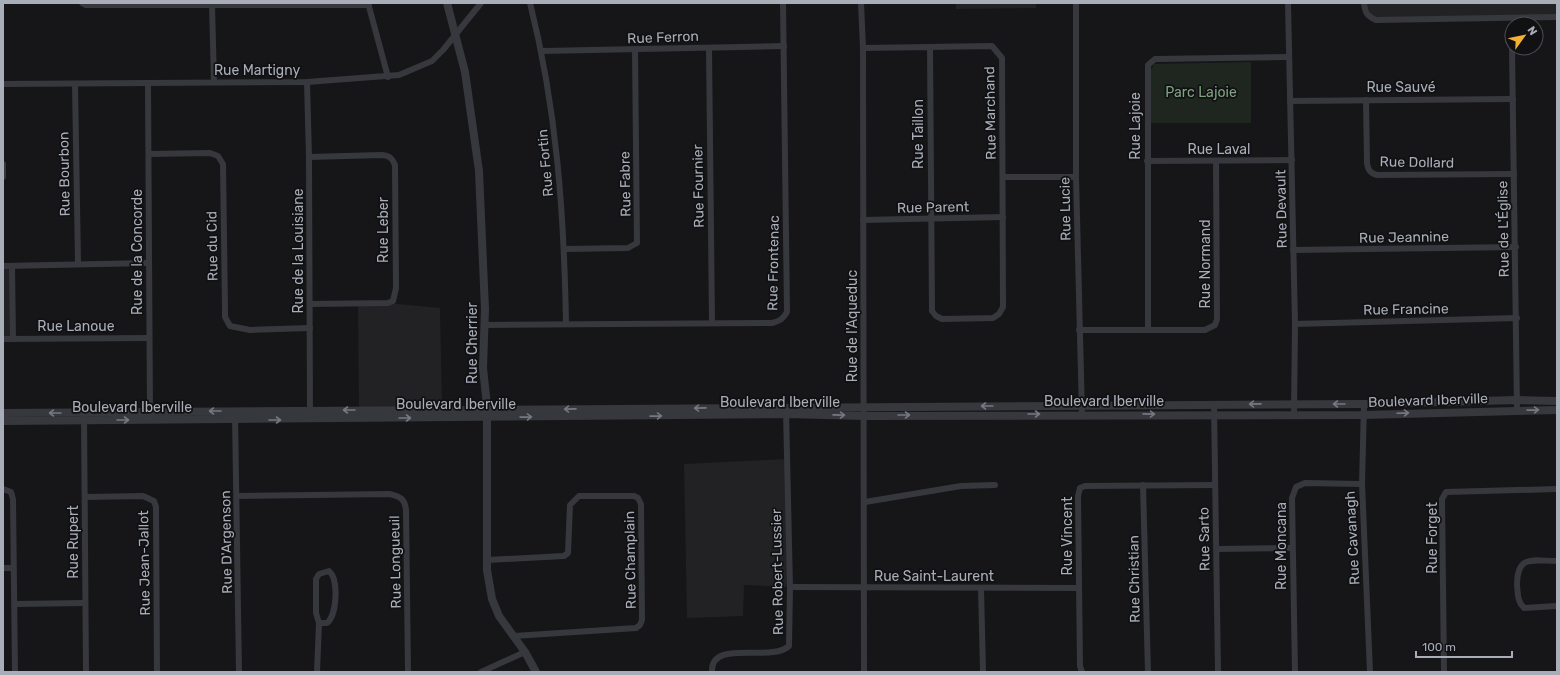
<svg xmlns="http://www.w3.org/2000/svg" width="1560" height="675" viewBox="0 0 1560 675" font-family="Rubik,sans-serif">
<rect width="100%" height="100%" fill="#161618"/>
<!-- built -->
<g fill="#222225">
<polygon points="956,3 1036,3 1036,8 956,9"/>
<polygon points="1364,3 1557,3 1557,17 1376,20 1368,16"/>
<polygon points="3,266 12,266 13,339 3,339"/>
<polygon points="358,303 388,303 440,308 442,409 359,410"/>
<polygon points="787,459 790,587 744,585 743,616 687,618 684,464"/>
</g>
<!-- green -->
<polygon fill="#1e261f" points="1251,62 1251,123 1151,123 1151,70 1154,64"/>
<g fill="none" stroke-linecap="round" stroke-linejoin="round">
<!-- minor -->
<g stroke="#37383d" stroke-width="6">
<polyline points="82,3 86,5 369,5"/>
<polyline points="368,3 388,77"/>
<path d="M530 3C557 110 564 214 566 323"/>
<polyline points="861,3 863,48 864,672"/>
<polyline points="1076,3 1076,177 1082,414"/>
<polyline points="1288,3 1295,324 1294,414"/>
<path d="M1364 3C1365 13 1367 16 1376 20L1557 17"/>
<polyline points="212,5 214,82"/>
<polyline points="709,48 712,323"/>
<polyline points="863,48 992,46 1002,58 1003,307 999,314 993,318 942,319 936,316 932,311 930,48"/>
<polyline points="1512,48 1517,410"/>
<polyline points="542,51 784,46"/>
<polyline points="307,82 309,157 310,414"/>
<polyline points="3,84 307,82 399,75 432,61 443,50 481,3"/>
<polyline points="75,84 78,263"/>
<polyline points="148,84 150,415"/>
<path d="M1366 100 1367 163C1368 170 1370 173 1377 175L1514 174"/>
<polyline points="1290,101 1513,99"/>
<polyline points="149,154 210,153 218,156 223,164 225,309 225,317 230,326 250,330 310,328"/>
<path d="M309 157 382 155C390 156 392 158 395 165L396 288 393 301 388 303 310 304"/>
<polyline points="1147,161 1292,160"/>
<polyline points="3,164 3,177"/>
<polyline points="1003,177 1076,177"/>
<polyline points="863,220 1003,217"/>
<polyline points="565,249 628,248 637,243 635,50"/>
<polyline points="1293,250 1516,247"/>
<polyline points="3,266 149,263"/>
<polyline points="12,266 13,339"/>
<polyline points="1295,324 1517,318"/>
<path d="M485 325 772 323C780 321 783 319 787 312L783 3"/>
<polyline points="1079,330 1205,330 1215,325 1217,319 1216,161"/>
<polyline points="1148,330 1148,65 1155,59 1289,57"/>
<polyline points="3,339 149,338"/>
<polyline points="1364,404 1362,484 1370,672"/>
<polyline points="1214,405 1218,672"/>
<polyline points="235,415 239,672"/>
<polyline points="84,416 86,672"/>
<polyline points="1143,485 1148,672"/>
<polyline points="3,489 11,492 13,499 15,672"/>
<path d="M237 496 389 494C400 496 405 499 406 510L408 672"/>
<polyline points="85,497 143,496 154,501 156,507 157,672"/>
<polyline points="865,502 961,486 995,485"/>
<polyline points="1217,549 1292,548"/>
<polyline points="487,560 564,556 568,553 570,505 579,496 634,496 638,498 641,504 642,620 640,625 636,628 514,636"/>
<path d="M1557 561C1533 561 1517 554 1517 585 1518 594 1517 601 1524 608L1557 606"/>
<polyline points="3,568 13,568"/>
<polyline points="790,587 1078,588"/>
<polyline points="981,588 983,672"/>
<polyline points="15,604 85,603"/>
<path d="M317 672 319 623 316 613V579L319 574 329 571C339 579 337 615 327 623H319"/>
<polyline points="481,672 525,652"/>
<path d="M712 672C710 638 771 663 789 646L790 587 786 411"/>
<polyline points="1082,672 1080,666 1078,496 1080,488 1085,486 1215,485"/>
<polyline points="1295,672 1292,498 1296,487 1305,483 1362,484"/>
<polyline points="1444,672 1442,499 1446,492 1557,489"/>
</g>
<!-- tertiary -->
<g stroke="#37383d" stroke-width="8">
<polyline points="447,3 465,72 479,171 485,309 483,368 487,406 487,570 492,599 499,616 525,652 536,672"/>
<polyline points="3,413 1364,404 1517,400 1557,401"/>
<polyline points="3,421 786,414 865,416 1364,415 1557,410"/>
</g>
</g>
<!-- one-way arrows -->
<defs><path id="oneway-shaft" d="M-6 0H5M1.5-3L5.5 0L1.5 3" fill="none" stroke-width="1.6" stroke-linecap="round" stroke-linejoin="round"/></defs>
<g stroke="#757881">
<use href="#oneway-shaft" transform="translate(1255 404) rotate(179)"/>
<use href="#oneway-shaft" transform="translate(1339 404) rotate(180)"/>
<use href="#oneway-shaft" transform="translate(987 406) rotate(180)"/>
<use href="#oneway-shaft" transform="translate(700 408) rotate(179)"/>
<use href="#oneway-shaft" transform="translate(570 409) rotate(179)"/>
<use href="#oneway-shaft" transform="translate(349 410) rotate(180)"/>
<use href="#oneway-shaft" transform="translate(1533 410) rotate(-1)"/>
<use href="#oneway-shaft" transform="translate(215 411) rotate(180)"/>
<use href="#oneway-shaft" transform="translate(55 413) rotate(180)"/>
<use href="#oneway-shaft" transform="translate(1403 413) rotate(-2)"/>
<use href="#oneway-shaft" transform="translate(1034 414)"/>
<use href="#oneway-shaft" transform="translate(1149 414) rotate(1)"/>
<use href="#oneway-shaft" transform="translate(839 415) rotate(1)"/>
<use href="#oneway-shaft" transform="translate(904 415)"/>
<use href="#oneway-shaft" transform="translate(656 416) rotate(-1)"/>
<use href="#oneway-shaft" transform="translate(526 417) rotate(-1)"/>
<use href="#oneway-shaft" transform="translate(405 418)"/>
<use href="#oneway-shaft" transform="translate(123 420)"/>
<use href="#oneway-shaft" transform="translate(275 420)"/>
</g>
<g text-anchor="middle" stroke-width="3.5" stroke-linejoin="round" paint-order="stroke">
<!-- street labels -->
<g font-size="14" fill="#a8adb8" stroke="#111113">
<text transform="translate(663 37) rotate(-2)" y="5">Rue Ferron</text>
<text x="257" y="75">Rue Martigny</text>
<text x="1401" y="92">Rue Sauvé</text>
<text transform="translate(990 113) rotate(-91)" y="5">Rue Marchand</text>
<text transform="translate(1135 126) rotate(-90)" y="5">Rue Lajoie</text>
<text transform="translate(918 134) rotate(-90)" y="5">Rue Taillon</text>
<text x="1219" y="154">Rue Laval</text>
<text transform="translate(1417 162) rotate(1)" y="5">Rue Dollard</text>
<text transform="translate(545 163) rotate(-95)" y="5">Rue Fortin</text>
<text transform="translate(64 174) rotate(-91)" y="5">Rue Bourbon</text>
<text transform="translate(625 184) rotate(-91)" y="5">Rue Fabre</text>
<text transform="translate(698 186) rotate(-91)" y="5">Rue Fournier</text>
<text transform="translate(933 207) rotate(-1)" y="5">Rue Parent</text>
<text transform="translate(1065 209) rotate(-91)" y="5">Rue Lucie</text>
<text transform="translate(1281 209) rotate(-91)" y="5">Rue Devault</text>
<text transform="translate(1503 229) rotate(-91)" y="5">Rue de L'Église</text>
<text transform="translate(383 230) rotate(-90)" y="5">Rue Leber</text>
<text transform="translate(1404 237) rotate(-1)" y="5">Rue Jeannine</text>
<text transform="translate(212 246) rotate(-91)" y="5">Rue du Cid</text>
<text transform="translate(298 251) rotate(-90)" y="5">Rue de la Louisiane</text>
<text transform="translate(137 252) rotate(-90)" y="5">Rue de la Concorde</text>
<text transform="translate(773 263) rotate(-89)" y="5">Rue Frontenac</text>
<text transform="translate(1205 264) rotate(-90)" y="5">Rue Normand</text>
<text transform="translate(1406 309) rotate(-1)" y="5">Rue Francine</text>
<text x="76" y="331">Rue Lanoue</text>
<text transform="translate(852 326) rotate(-90)" y="5">Rue de l'Aqueduc</text>
<text transform="translate(472 343) rotate(-90)" y="5">Rue Cherrier</text>
<text transform="translate(1428 400) rotate(-2)" y="5">Boulevard Iberville</text>
<text x="1104" y="406">Boulevard Iberville</text>
<text x="780" y="407">Boulevard Iberville</text>
<text x="456" y="409">Boulevard Iberville</text>
<text x="132" y="412">Boulevard Iberville</text>
<text transform="translate(1067 536) rotate(-90)" y="5">Rue Vincent</text>
<text transform="translate(1352 538) rotate(-93)" y="5">Rue Cavanagh</text>
<text transform="translate(1432 538) rotate(-90)" y="5">Rue Forget</text>
<text transform="translate(1204 539) rotate(-91)" y="5">Rue Sarto</text>
<text transform="translate(73 542) rotate(-90)" y="5">Rue Rupert</text>
<text transform="translate(226 542) rotate(-91)" y="5">Rue D'Argenson</text>
<text transform="translate(1281 546) rotate(-90)" y="5">Rue Moncana</text>
<text transform="translate(630 560) rotate(-91)" y="5">Rue Champlain</text>
<text transform="translate(395 562) rotate(-91)" y="5">Rue Longueuil</text>
<text transform="translate(144 563) rotate(-91)" y="5">Rue Jean-Jallot</text>
<text transform="translate(777 572) rotate(-91)" y="5">Rue Robert-Lussier</text>
<text x="934" y="581">Rue Saint-Laurent</text>
<text transform="translate(1134 579) rotate(-91)" y="5">Rue Christian</text>
</g>
<!-- park labels -->
<g font-size="14" fill="#7fa381" stroke="#111113">
<text x="1201" y="97">Parc Lajoie</text>
</g>
</g>
<!-- border -->
<rect width="1560" height="675" fill="none" stroke="#a8adb8" stroke-width="8"/>
<!-- north arrow -->
<g transform="translate(1524 36) rotate(57)"><circle r="19" fill="#111113" stroke="#4d4f55"/>
<path d="M0-3L7 15L0 10L-7 15Z" fill="#f2b134"/>
<text y="-6" font-size="11" font-weight="bold" text-anchor="middle" fill="#a8adb8">N</text>
</g>
<!-- scale -->
<path d="M1416 651v6h96v-6" fill="none" stroke="#a8adb8" stroke-width="2"/>
<text x="1422" y="651" font-size="12" fill="#a8adb8" stroke="#111113" stroke-width="3" paint-order="stroke">100 m</text>
</svg>
